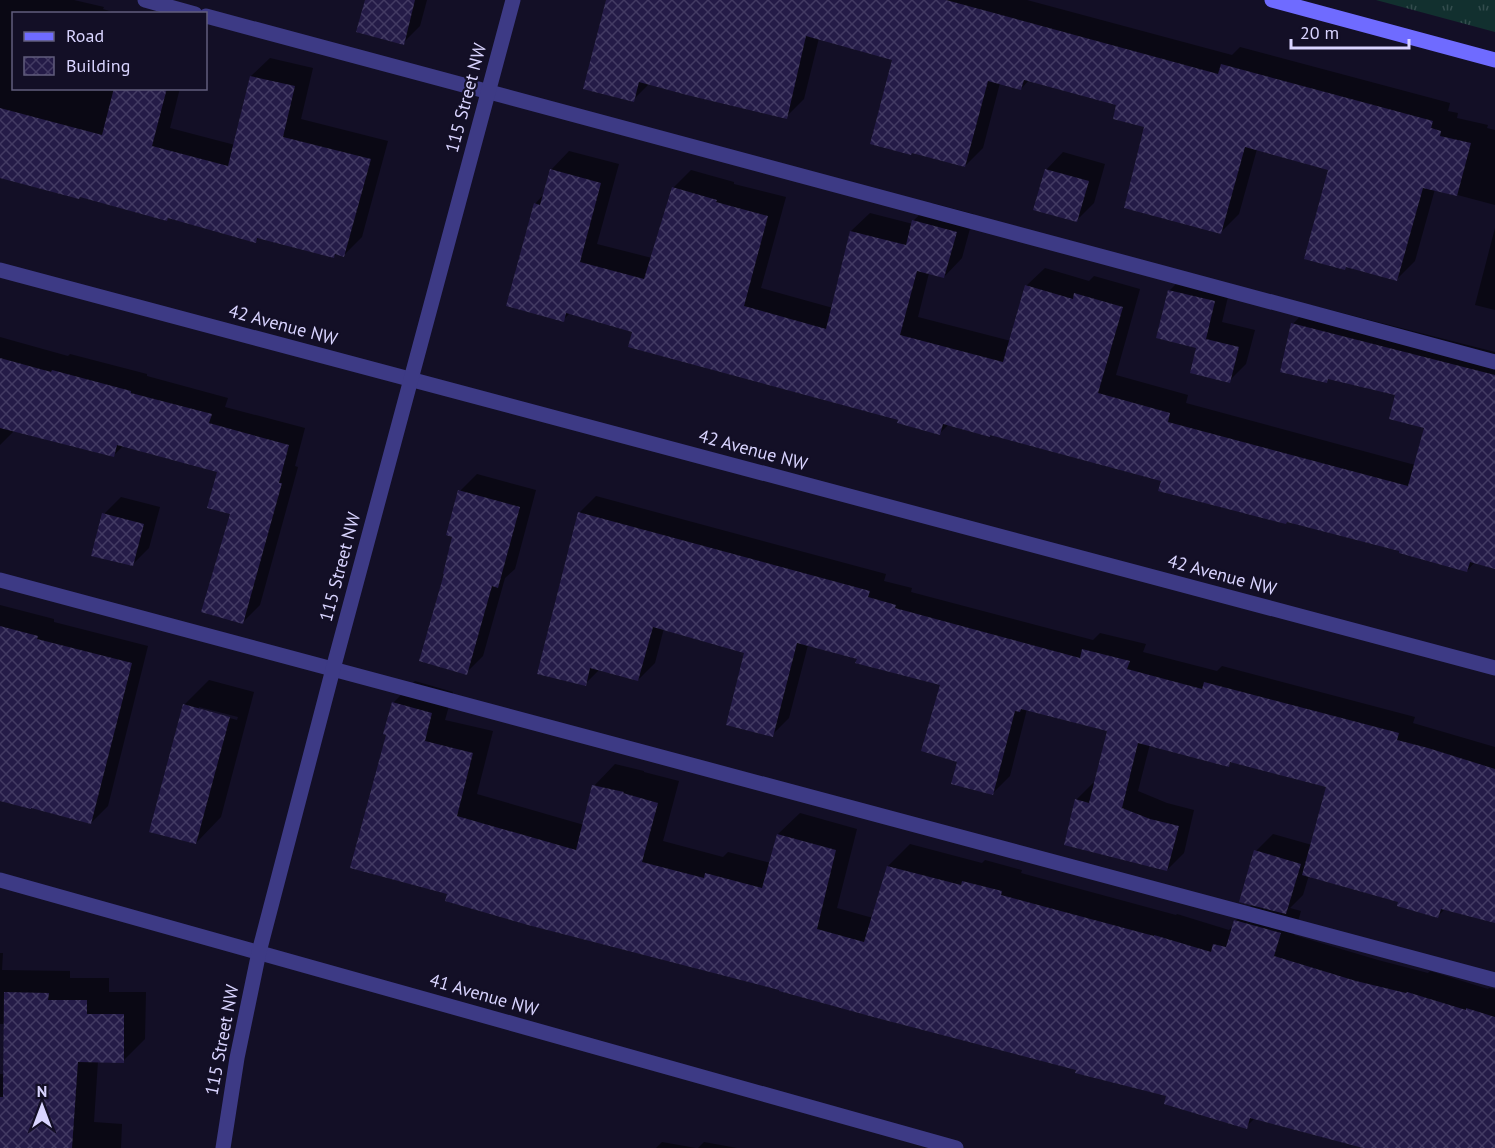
<svg xmlns="http://www.w3.org/2000/svg" width="1495" height="1148" viewBox="0 0 1495 1148" font-family="'PT Sans',sans-serif">
<defs>
<pattern id="grass-tufts" width="24" height="20" patternUnits="userSpaceOnUse" patternTransform="scale(1.5)"><rect width="24" height="20" fill="#12302f"/><path d="M3 7l-1-3M5 7V3M7 7l1-3M15 17l-1-3M17 17v-4M19 17l1-3" fill="none" stroke="#344d4e"/></pattern>
<pattern id="building-cross-hatch" width="8" height="8" patternUnits="userSpaceOnUse" patternTransform="scale(1.5)"><rect width="8" height="8" fill="#241b47"/><path d="M0 0l8 8M0 8l8-8" fill="none" stroke="#433b63"/></pattern>
</defs>
<rect width="100%" height="100%" fill="#130f26"/>
<!-- grass -->
<polygon fill="url(#grass-tufts)" points="1376,0 1495,0 1495,32"/>
<!-- shadow -->
<g fill="#0007" fill-rule="evenodd">
<polygon points="0,0 74,0 104,7 103,9 119,14 14,14 14,88 180,88 170,128 235,145 251,76 270,58 313,68 301,119 388,141 362,237 344,255 337,253 334,257 260,237 256,241 169,217 166,220 0,175"/>
<polygon points="366,0 427,0 420,26 403,43"/>
<polygon points="608,0 1027,0 1232,55 1240,47 1450,103 1448,111 1458,113 1457,118 1488,125 1487,128 1495,130 1495,205 1435,189 1415,261 1397,279 1329,169 1257,149 1239,214 1221,232 1146,126 1118,104 1029,80 1021,89 1000,83 983,148 965,166 894,59 819,38 804,99 786,117 650,83 633,100"/>
<polygon points="569,151 619,164 597,244 652,258 673,188 691,170 734,182 734,184 786,197 761,288 833,308 851,231 870,213 913,224 913,221 932,203 974,214 962,258 944,277 929,273 918,317 1011,341 1026,286 1045,268 1089,281 1094,276 1140,289 1116,375 1188,395 1186,403 1415,465 1426,426 1397,394 1330,378 1326,381 1293,324 1311,305 1495,352 1495,567 1475,562 1467,571 1163,480 949,424 939,434 634,331 570,313 563,320 535,204 544,194 551,170"/>
<polygon points="1063,152 1105,164 1094,203 1077,220 1046,170"/>
<polygon points="1495,228 1495,310 1475,305"/>
<polygon points="1186,274 1231,284 1222,322 1255,330 1246,364 1229,381 1198,347 1169,291"/>
<polygon points="0,337 68,356 70,354 147,374 147,376 228,398 225,407 305,428 295,466 298,467 260,605 243,622 232,513 219,471 124,445 114,455 15,430 0,445"/>
<polygon points="477,474 536,490 515,569 505,578 483,656 466,673 454,536 460,491"/>
<polygon points="596,496 886,574 884,581 912,588 911,592 1093,640 1100,633 1146,644 1143,652 1217,671 1222,666 1415,717 1413,723 1495,747 1495,922 1446,908 1438,916 1400,901 1309,875 1303,895 1290,908 1301,911 1294,935 1378,960 1428,973 1430,971 1488,989 1489,988 1495,989 1495,1148 1365,1148 1255,1118 1246,1127 1168,1095 449,893 388,734 393,703 415,681 453,692 445,720 493,731 477,794 584,825 594,786 615,764 644,771 644,772 679,781 663,841 723,857 728,852 771,863 778,834 800,813 857,829 837,908 873,918 888,866 910,844 982,863 985,860 1022,870 1021,873 1176,915 1177,914 1229,930 1234,925 1235,921 1253,904 1256,851 1273,834 1312,845 1328,786 1232,761 1228,765 1150,744 1138,791 1167,803 1194,810 1184,853 1167,870 1076,800 1093,783 1095,784 1109,730 1027,709 1010,776 993,793 959,761 942,684 858,658 808,645 789,718 772,735 746,652 664,628 655,663 638,680 600,669 585,684 579,513"/>
<polygon points="121,497 160,507 149,548 132,565 104,514"/>
<polygon points="0,605 54,619 54,622 148,646 108,806 91,823 0,800"/>
<path d="M209 680 254 692 221 817 196 843 184 705ZM199 707 238 717 237 720 199 710Z"/>
<polygon points="0,953 3,953 2,970 70,971 70,978 109,978 109,992 146,992 145,1039 123,1061 98,1061 94,1122 122,1124 121,1148 0,1148 0,1074 5,1074 6,1024 0,1024"/>
<polygon points="662,1142 696,1148 656,1148"/>
<polygon points="704,1142 737,1148 698,1148"/>
</g>
<!-- building -->
<g fill="url(#building-cross-hatch)">
<polygon points="365,0 415,0 404,45 356,32"/>
<polygon points="606,0 946,0 1218,74 1221,64 1433,121 1431,128 1441,131 1440,136 1471,143 1457,196 1423,188 1397,281 1346,267 1345,270 1304,259 1328,170 1245,147 1221,234 1124,208 1144,127 1113,119 1116,105 1024,80 1021,90 988,81 965,167 912,153 911,155 870,144 892,60 806,36 787,119 687,95 639,82 634,102 583,89"/>
<polygon points="250,76 295,86 283,137 371,159 344,257 335,254 334,258 257,238 256,243 168,218 167,221 80,197 79,199 0,178 0,108 102,135 114,88 167,88 152,146 228,166"/>
<polygon points="550,169 601,183 580,262 644,279 672,187 717,200 716,202 768,216 744,306 826,329 850,231 906,245 912,220 957,232 944,278 917,271 900,335 1003,362 1025,285 1073,299 1074,293 1123,307 1098,393 1170,413 1168,422 1408,486 1424,428 1389,419 1395,395 1328,379 1327,383 1280,372 1291,323 1495,375 1495,569 1470,562 1467,572 1399,553 1399,551 1287,522 1286,524 1158,491 1161,481 990,435 990,437 943,424 940,435 897,423 898,420 628,347 632,332 566,313 564,322 506,306 534,203 540,205"/>
<polygon points="1045,169 1089,181 1077,222 1033,210"/>
<polygon points="1168,290 1215,301 1206,339 1239,347 1230,383 1190,373 1196,348 1156,338"/>
<polygon points="0,358 51,372 52,370 131,391 131,393 212,414 209,423 289,445 279,483 282,483 243,624 201,612 230,514 207,508 217,472 117,445 114,457 0,428"/>
<polygon points="458,490 520,507 498,588 492,586 467,675 419,661 444,574 443,574 452,537 446,535"/>
<polygon points="578,512 870,591 868,597 896,605 895,608 1080,658 1082,649 1130,661 1127,669 1202,689 1204,682 1399,733 1397,740 1428,748 1495,769 1495,923 1441,909 1438,918 1397,906 1398,902 1302,875 1326,787 1230,762 1229,767 1138,743 1122,808 1150,819 1179,826 1167,871 1064,845 1075,799 1089,803 1107,731 1021,709 1020,712 1015,711 993,795 951,784 957,762 921,751 940,685 855,663 857,659 797,643 773,737 726,725 744,653 653,627 638,681 590,668 586,686 537,674"/>
<polygon points="102,513 144,524 133,566 91,556"/>
<polygon points="0,626 38,636 37,639 132,663 91,824 31,808 31,809 0,801"/>
<polygon points="392,702 432,713 425,741 473,753 457,816 576,850 592,785 624,792 623,793 658,803 642,862 704,878 705,873 762,888 777,834 836,850 817,929 864,942 887,866 961,885 962,881 1002,891 1001,895 1154,936 1154,935 1211,952 1213,944 1226,947 1234,920 1281,933 1274,956 1356,981 1406,993 1407,992 1466,1010 1466,1008 1495,1017 1495,1148 1363,1148 1250,1118 1247,1129 1164,1104 1166,1096 1075,1073 1076,1070 877,1018 779,991 779,990 528,925 445,901 447,894 350,868 386,735 383,734"/>
<polygon points="183,704 230,717 196,844 149,832"/>
<polygon points="1254,850 1301,864 1286,914 1239,902"/>
<polygon points="4,992 49,993 48,1000 87,1000 87,1014 124,1014 124,1063 78,1062 72,1148 0,1148 0,1097 3,1097"/>
</g>
<g fill="none" stroke-linecap="round" stroke-linejoin="round">
<!-- lane -->
<g stroke="#3d3a85" stroke-width="15">
<polyline points="145,0 195,14"/>
<polyline points="206,16 1495,362"/>
<polyline points="0,580 1495,980"/>
</g>
<!-- street -->
<g stroke="#3d3a85" stroke-width="15">
<polyline points="0,270 1495,668"/>
<polyline points="0,880 956,1148"/>
<polyline points="223,1148 237,1058 259,952 333,669 513,0"/>
</g>
<!-- secondary -->
<polyline stroke="#6f6bff" stroke-width="15" points="1272,0 1495,60"/>
</g>
<g text-anchor="middle" stroke-width="4.5" stroke-linejoin="round" paint-order="stroke">
<!-- street labels -->
<g font-size="18" fill="#d9d4ff" stroke="#130f26">
<text transform="translate(466 98) rotate(-75)" y="6">115 Street NW</text>
<text transform="translate(283 325) rotate(15)" y="6">42 Avenue NW</text>
<text transform="translate(753 450) rotate(15)" y="6">42 Avenue NW</text>
<text transform="translate(340 567) rotate(-75)" y="6">115 Street NW</text>
<text transform="translate(1222 575) rotate(15)" y="6">42 Avenue NW</text>
<text transform="translate(484 995) rotate(16)" y="6">41 Avenue NW</text>
<text transform="translate(222 1040) rotate(-79)" y="6">115 Street NW</text>
</g>
</g>
<!-- legend -->
<rect x="12" y="12" width="195" height="78" fill="#130f26" stroke="#625e7d" stroke-width="1.5"/>
<rect x="24" y="32" width="30" height="9" fill="#6f6bff" stroke="#625e7d" stroke-width="1.5"/>
<text x="66" y="42" font-size="18" fill="#d9d4ff">Road</text>
<rect x="24" y="57" width="30" height="18" fill="url(#building-cross-hatch)" stroke="#625e7d" stroke-width="1.5"/>
<text x="66" y="72" font-size="18" fill="#d9d4ff">Building</text>
<!-- north arrow -->
<g transform="translate(42 1106)" stroke="#130f26" stroke-width="4.5" paint-order="stroke">
<path d="M0-4.5L10 22L0 15L-10 22Z" fill="#d9d4ff"/>
<text y="-9" font-size="16" font-weight="bold" text-anchor="middle" fill="#d9d4ff">N</text>
</g>
<!-- scale -->
<path d="M1291 39v9h118v-9" fill="none" stroke="#d9d4ff" stroke-width="3"/>
<text x="1300" y="39" font-size="18" fill="#d9d4ff" stroke="#130f26" stroke-width="4.5" paint-order="stroke">20 m</text>
</svg>
